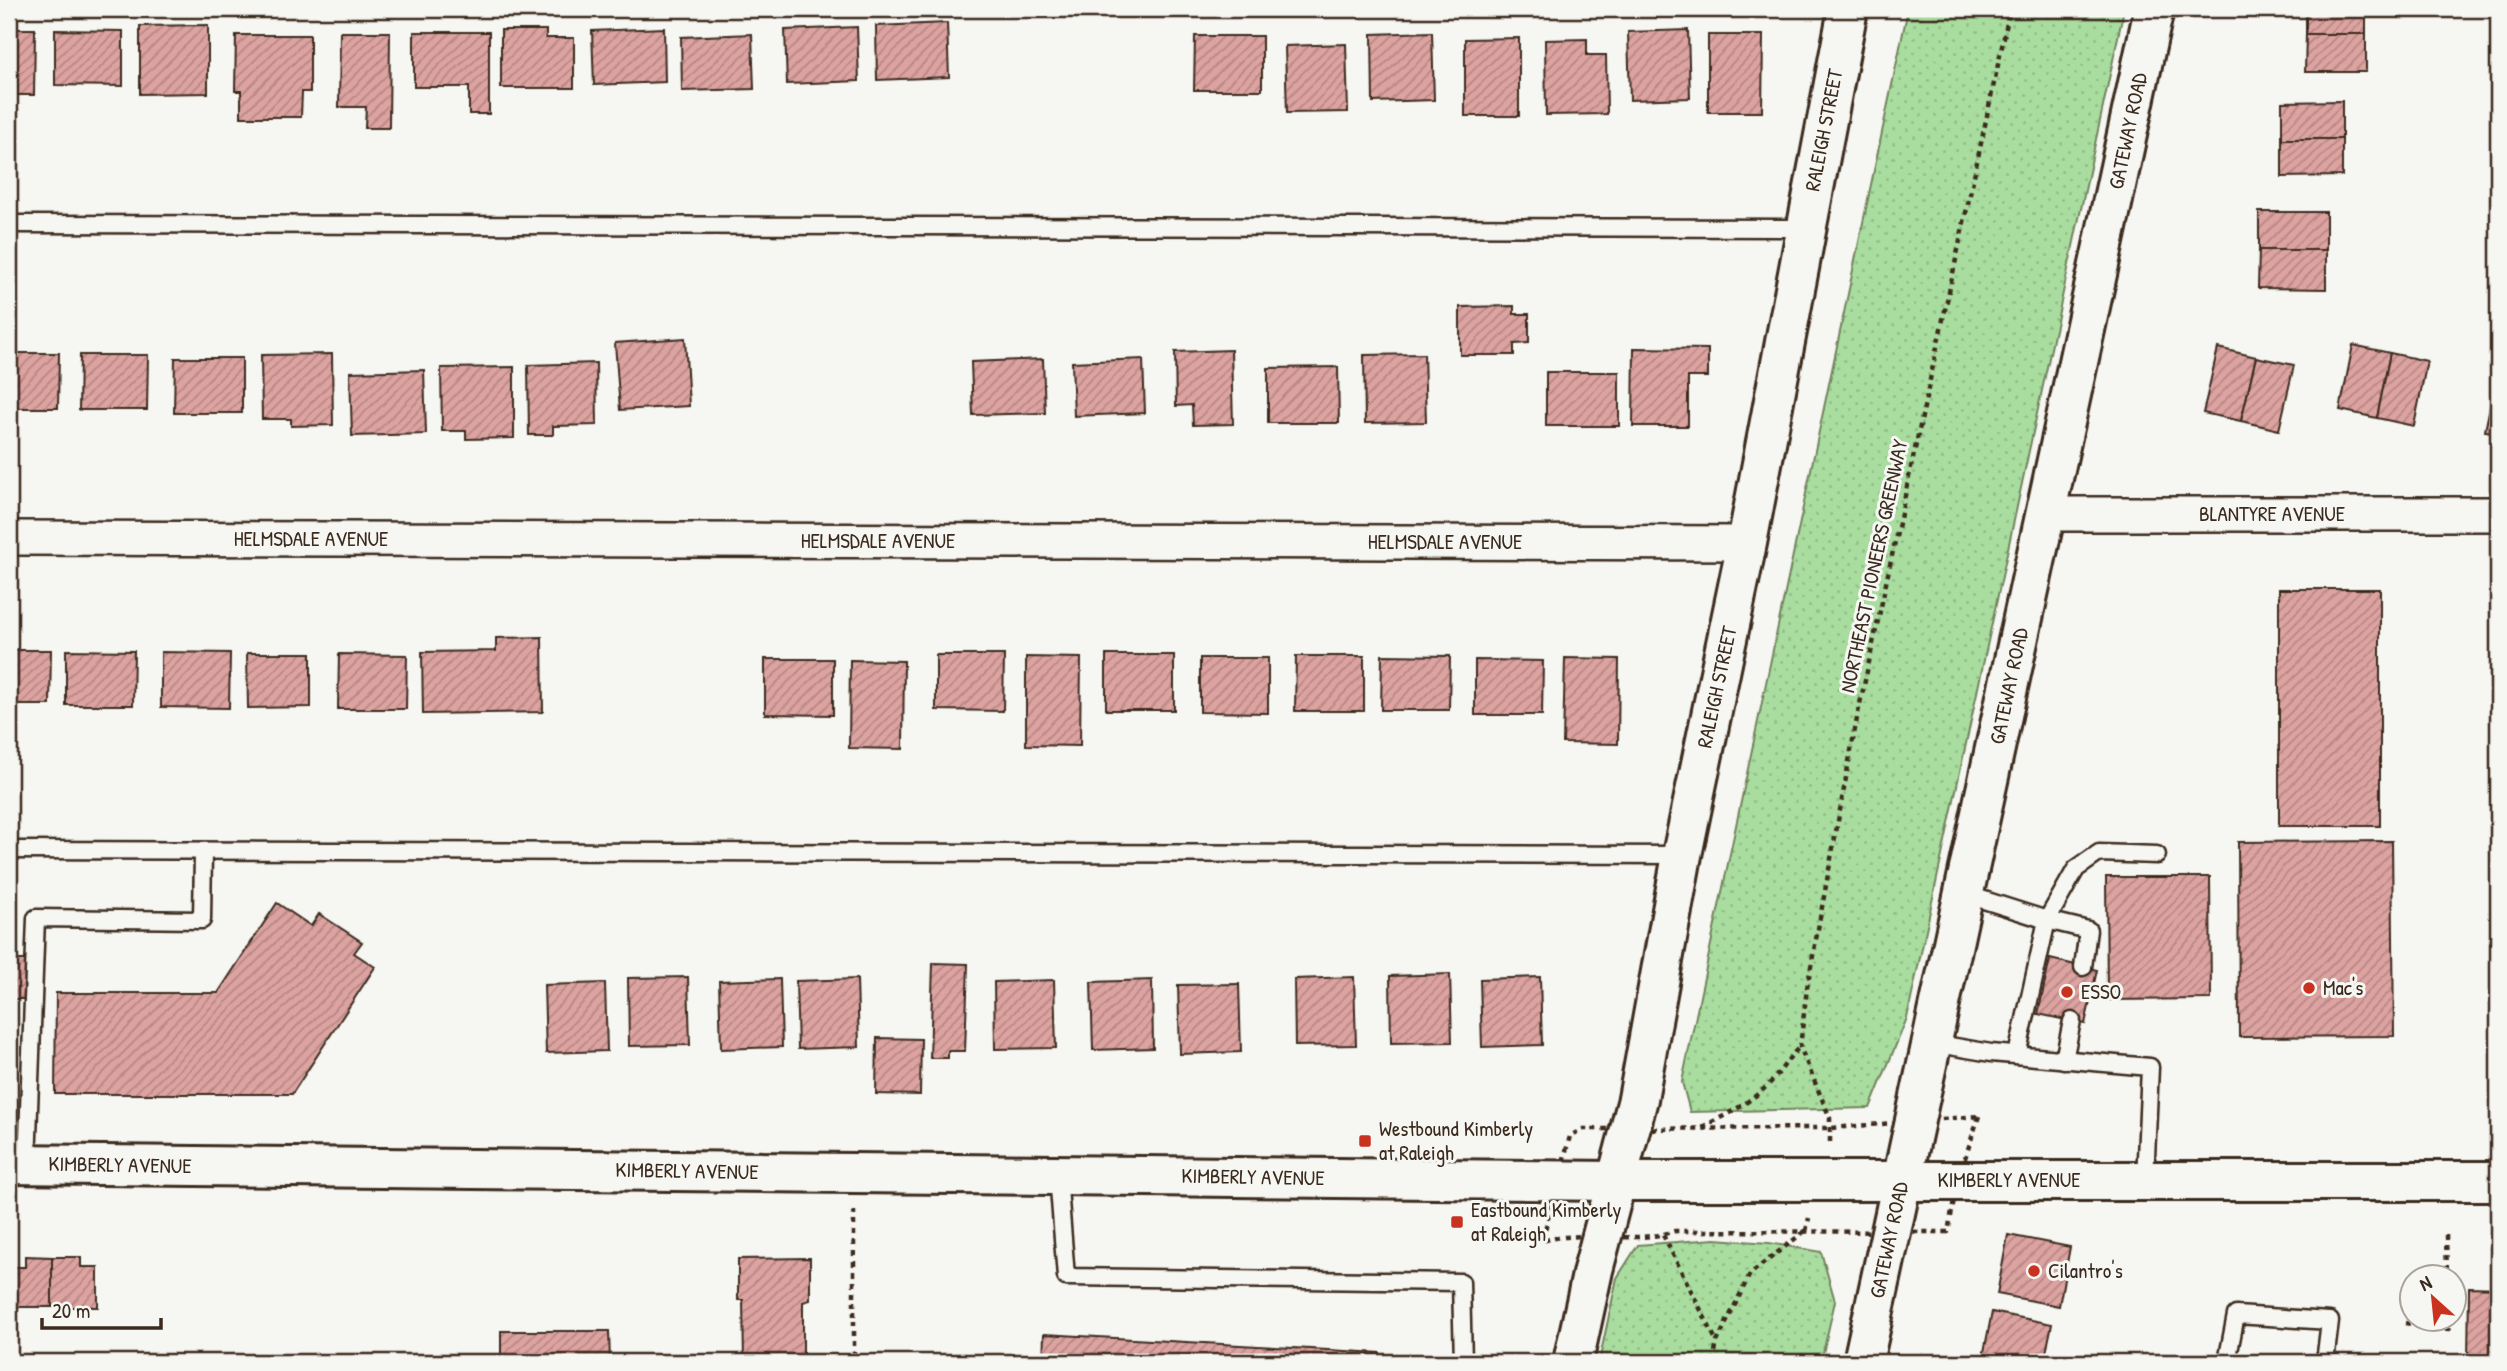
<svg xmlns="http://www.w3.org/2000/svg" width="2507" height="1371" viewBox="0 0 2507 1371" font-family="'Patrick Hand',sans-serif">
<defs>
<pattern id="grass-dots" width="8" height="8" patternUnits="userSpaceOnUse" patternTransform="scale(1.75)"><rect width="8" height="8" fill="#a9dd9f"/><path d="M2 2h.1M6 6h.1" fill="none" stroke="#92be88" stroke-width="1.8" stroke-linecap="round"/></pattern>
<pattern id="building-hatch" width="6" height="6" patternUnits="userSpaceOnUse" patternTransform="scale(1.75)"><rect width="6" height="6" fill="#dda3a1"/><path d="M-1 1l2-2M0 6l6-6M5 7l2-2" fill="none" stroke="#b48583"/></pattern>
</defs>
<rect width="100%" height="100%" fill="#f6f6f2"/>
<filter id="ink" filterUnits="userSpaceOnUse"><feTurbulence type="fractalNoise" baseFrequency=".0143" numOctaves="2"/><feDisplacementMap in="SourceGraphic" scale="14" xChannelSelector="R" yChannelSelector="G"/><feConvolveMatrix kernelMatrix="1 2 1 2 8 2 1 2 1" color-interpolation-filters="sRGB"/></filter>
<g filter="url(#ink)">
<!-- grass -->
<g fill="url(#grass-dots)" stroke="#72845e" stroke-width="2">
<polygon points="1908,9 2124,9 1907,1018 1870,1108 1690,1112 1682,1082"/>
<polygon points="1715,1239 1769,1243 1821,1252 1835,1301 1821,1362 1599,1362 1617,1278 1638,1245"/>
</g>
<!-- building -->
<g fill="url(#building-hatch)" stroke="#3b2a1e" stroke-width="2">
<rect x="2306" y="9" width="60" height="25"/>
<polygon points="947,23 949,77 877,80 876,26"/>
<polygon points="208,25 208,93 140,94 140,26"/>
<polygon points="857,27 859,81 787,84 785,30"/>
<polygon points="664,28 665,82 594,85 592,31"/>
<polygon points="9,29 35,29 34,95 9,95"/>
<polygon points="55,30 123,31 123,86 55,85"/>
<polygon points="501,30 546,30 546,38 574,38 574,88 501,88"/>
<polygon points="1688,30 1690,98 1630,100 1628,32"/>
<polygon points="340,32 390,32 389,128 365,128 366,107 339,107"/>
<polygon points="414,32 489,32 489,114 469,114 469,87 414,87"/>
<polygon points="1432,32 1434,100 1373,102 1372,34"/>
<polygon points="752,34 754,89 682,91 681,37"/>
<polygon points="2306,34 2366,34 2366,72 2305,72"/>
<polygon points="236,35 310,35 310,92 302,92 301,117 241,117 241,91 235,91"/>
<polygon points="1708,35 1763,35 1762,112 1708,112"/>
<polygon points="1195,36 1262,36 1262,90 1194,90"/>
<polygon points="1519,38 1519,116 1465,116 1465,39"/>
<polygon points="1587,39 1587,55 1606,55 1607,114 1546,115 1545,40"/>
<polygon points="1346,44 1348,112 1287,113 1285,46"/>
<polygon points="2342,101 2342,139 2282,139 2282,102"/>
<polygon points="2282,139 2342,139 2342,176 2282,177"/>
<rect x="2259" y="212" width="67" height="38"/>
<polygon points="2259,250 2326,250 2326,289 2258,288"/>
<polygon points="1514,306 1514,314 1529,314 1529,343 1514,344 1514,355 1460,355 1460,307"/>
<polygon points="685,338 689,406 620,410 615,343"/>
<polygon points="2353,345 2390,353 2377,418 2340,410"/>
<polygon points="1634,348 1708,349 1708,377 1688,377 1688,426 1633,426"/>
<polygon points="2218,348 2256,357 2241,421 2203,413"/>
<polygon points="1231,350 1233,424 1193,425 1192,405 1176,406 1175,352"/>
<polygon points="9,353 59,353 58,408 9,408"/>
<polygon points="2390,353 2427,361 2414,426 2377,418"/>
<polygon points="332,354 333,425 291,426 291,419 262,419 261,355"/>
<polygon points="1424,354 1426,422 1365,423 1364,355"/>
<polygon points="80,355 148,355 147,410 79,410"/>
<polygon points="2256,357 2294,365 2279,430 2241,421"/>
<polygon points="175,358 242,358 242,413 174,413"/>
<polygon points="1043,359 1045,413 973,415 971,362"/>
<polygon points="1143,359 1145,413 1074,416 1072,362"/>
<polygon points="596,363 597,425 553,426 553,435 529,435 528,365"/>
<polygon points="514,367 514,438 466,439 466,431 442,431 441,368"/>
<polygon points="1338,367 1339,423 1268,423 1268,368"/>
<polygon points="2498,367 2498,433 2485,431"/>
<polygon points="424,370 426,434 352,436 350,372"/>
<rect x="1546" y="372" width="73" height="54"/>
<rect x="2279" y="589" width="101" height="237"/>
<polygon points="542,637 543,712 423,714 422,652 496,651 496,638"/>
<polygon points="9,650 51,650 50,705 9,705"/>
<polygon points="66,650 134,651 133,705 66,705"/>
<polygon points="161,652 230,653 229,708 161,707"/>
<polygon points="247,653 311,653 311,707 248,708"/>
<polygon points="339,654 407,655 406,709 338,709"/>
<polygon points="936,655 1004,655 1003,711 936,710"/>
<rect x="1106" y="655" width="68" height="55"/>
<polygon points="1382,655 1450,656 1449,710 1381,710"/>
<polygon points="1296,656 1364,656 1364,711 1295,711"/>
<polygon points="1026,657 1081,658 1080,746 1026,745"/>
<polygon points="1200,658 1268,658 1268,713 1200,712"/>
<polygon points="1565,658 1619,659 1618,744 1563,743"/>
<polygon points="765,659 833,659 833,715 765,714"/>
<polygon points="850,660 904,661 903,749 849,748"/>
<polygon points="1475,660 1543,661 1542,715 1475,715"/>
<polygon points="2392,841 2394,1036 2239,1037 2238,842"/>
<polygon points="2106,877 2210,877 2211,999 2107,1000"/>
<polygon points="277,903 311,926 319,914 362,942 354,953 375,967 292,1094 55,1094 56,993 218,993"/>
<polygon points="2050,959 2097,970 2085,1024 2038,1014"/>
<rect x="9" y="960" width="18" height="39"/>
<polygon points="933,963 968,964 965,1051 948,1051 948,1058 930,1058"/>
<polygon points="1450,974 1452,1042 1391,1043 1390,976"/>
<polygon points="688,977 690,1045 629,1046 628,978"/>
<polygon points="1354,977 1356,1045 1295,1046 1294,979"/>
<polygon points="1540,977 1542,1045 1482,1047 1480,979"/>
<polygon points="780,979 782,1047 721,1049 719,981"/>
<polygon points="857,979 859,1047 798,1049 796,981"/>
<polygon points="1054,980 1056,1048 995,1049 994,982"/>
<polygon points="1152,980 1153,1048 1093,1050 1091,982"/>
<polygon points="605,983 607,1051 546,1053 544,985"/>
<polygon points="1239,984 1241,1052 1180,1054 1178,985"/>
<polygon points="877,1038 921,1039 920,1095 876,1094"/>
<polygon points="2008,1235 2070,1247 2059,1306 1997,1294"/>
<polygon points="25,1256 52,1257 52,1307 9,1307 9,1267 25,1267"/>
<polygon points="52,1257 81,1257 81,1267 98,1267 98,1307 52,1307"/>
<polygon points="810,1258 810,1300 803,1302 803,1362 744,1362 743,1300 738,1300 738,1259"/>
<polygon points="2469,1287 2498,1288 2498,1362 2468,1362"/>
<polygon points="1992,1312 2052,1324 2044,1362 1982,1362"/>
<polygon points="501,1331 609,1331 610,1362 501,1362"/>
<polygon points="1044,1334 1380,1353 1380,1362 1043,1362"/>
</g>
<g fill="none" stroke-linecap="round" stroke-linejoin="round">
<defs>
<g id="lane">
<polyline points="9,224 1806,228"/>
<polyline points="9,850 1682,855"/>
<polyline points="1965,894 2047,920 2017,1055"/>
<polyline points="2083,967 2088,930 2047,920 2076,869 2099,853 2157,855"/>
<polyline points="1932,1043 1991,1053 2150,1067 2145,1180"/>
<polyline points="2064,1060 2072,1021"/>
<polyline points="27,1164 36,918 202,920 203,851"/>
<polyline points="1058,1175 1066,1277 1461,1282 1463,1362"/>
<polyline points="2227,1362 2236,1315 2330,1321 2325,1362"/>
</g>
<g id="street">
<polyline points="2045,514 2498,514"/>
<polyline points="9,538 1747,543"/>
</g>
<g id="secondary">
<polyline points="9,1164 1617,1181 2498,1181"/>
<polyline points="1573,1362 1593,1270 1638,1099 1682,855 1747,543 1848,9"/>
<polyline points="1863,1362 2154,9"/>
</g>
</defs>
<!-- lane casing -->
<use href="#lane" stroke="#3b2a1e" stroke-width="21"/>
<!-- street casing -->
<use href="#street" stroke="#3b2a1e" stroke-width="38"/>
<!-- secondary casing -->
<use href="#secondary" stroke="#3b2a1e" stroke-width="44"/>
<!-- path -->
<g stroke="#3b2a1e" stroke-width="4.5" stroke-dasharray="5 5" stroke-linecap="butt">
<path d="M1979 1116 1958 1179 1948 1232 1675 1231C1632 1245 1585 1229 1542 1241L1570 1136 1583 1129 1832 1128Z"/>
<path d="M1702 1127C1727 1115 1753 1101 1772 1081 1782 1070 1789 1056 1800 1047"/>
<polyline points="1830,1142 1830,1118 1800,1047 1807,988 1858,713 2010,9"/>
<polyline points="854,1211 854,1362"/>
<polyline points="1806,1231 1809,1218"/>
<polyline points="1663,1235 1717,1342"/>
<polyline points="2446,1235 2447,1276"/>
<polyline points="2405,1323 2449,1329 2449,1318"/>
<polyline points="1713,1362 1717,1342 1750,1274 1805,1231"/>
</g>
<!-- lane -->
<use href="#lane" stroke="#f6f6f2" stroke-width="16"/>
<!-- street -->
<use href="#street" stroke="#f6f6f2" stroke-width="33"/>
<!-- secondary -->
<use href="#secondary" stroke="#f6f6f2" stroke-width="38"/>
</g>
</g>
<!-- markers -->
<g fill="#c8321e" stroke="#f6f6f2" stroke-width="2.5">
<circle cx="2309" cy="988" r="7"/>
<circle cx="2067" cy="992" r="7"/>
<rect x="1358" y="1134" width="14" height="14" rx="3.5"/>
<rect x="1450" y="1215" width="14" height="14" rx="3.5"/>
<circle cx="2034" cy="1271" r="7"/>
</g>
<g text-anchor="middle" stroke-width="6" stroke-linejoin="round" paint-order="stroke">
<!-- street labels -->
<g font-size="21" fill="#3b2a1e" stroke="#f6f6f2">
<text transform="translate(1824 130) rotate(-79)" y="7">RALEIGH STREET</text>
<text transform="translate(2128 131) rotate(-78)" y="7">GATEWAY ROAD</text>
<text x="2272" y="521">BLANTYRE AVENUE</text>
<text x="311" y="546">HELMSDALE AVENUE</text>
<text x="878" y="548">HELMSDALE AVENUE</text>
<text x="1445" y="549">HELMSDALE AVENUE</text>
<text transform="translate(1874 566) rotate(-78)" y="7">NORTHEAST PIONEERS GREENWAY</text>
<text transform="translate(2009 686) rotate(-78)" y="7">GATEWAY ROAD</text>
<text transform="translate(1717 687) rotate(-78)" y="7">RALEIGH STREET</text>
<text transform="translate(120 1165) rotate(1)" y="7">KIMBERLY AVENUE</text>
<text transform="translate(687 1171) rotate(1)" y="7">KIMBERLY AVENUE</text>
<text transform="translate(1253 1177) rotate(1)" y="7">KIMBERLY AVENUE</text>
<text x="2009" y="1187">KIMBERLY AVENUE</text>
<text transform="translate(1889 1240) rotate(-78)" y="7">GATEWAY ROAD</text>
</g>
<!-- poi labels -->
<g font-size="21" fill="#3b2a1e" stroke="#f6f6f2" text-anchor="start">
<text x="2323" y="995">Mac's</text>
<text x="2081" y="999">ESSO</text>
<text x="1379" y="1136">Westbound Kimberly<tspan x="1379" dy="24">at Raleigh</tspan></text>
<text x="1471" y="1217">Eastbound Kimberly<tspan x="1471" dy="24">at Raleigh</tspan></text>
<text x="2048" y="1278">Cilantro's</text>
</g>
</g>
<!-- margin -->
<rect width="2507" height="1371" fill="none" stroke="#f6f6f2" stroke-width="35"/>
<rect x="18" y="18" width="2472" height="1336" fill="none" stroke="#3b2a1e" stroke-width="2.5" filter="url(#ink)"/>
<!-- north arrow -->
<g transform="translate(2433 1298) rotate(333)"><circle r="33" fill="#f6f6f2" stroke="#aba49d" stroke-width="2"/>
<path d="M0-5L12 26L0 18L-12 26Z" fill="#c8321e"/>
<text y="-10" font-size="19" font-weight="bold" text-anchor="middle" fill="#3b2a1e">N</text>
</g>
<!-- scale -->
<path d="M42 1318v10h119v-10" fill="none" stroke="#3b2a1e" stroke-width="3.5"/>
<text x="52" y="1318" font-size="21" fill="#3b2a1e" stroke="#f6f6f2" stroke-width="5" paint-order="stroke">20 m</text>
</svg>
